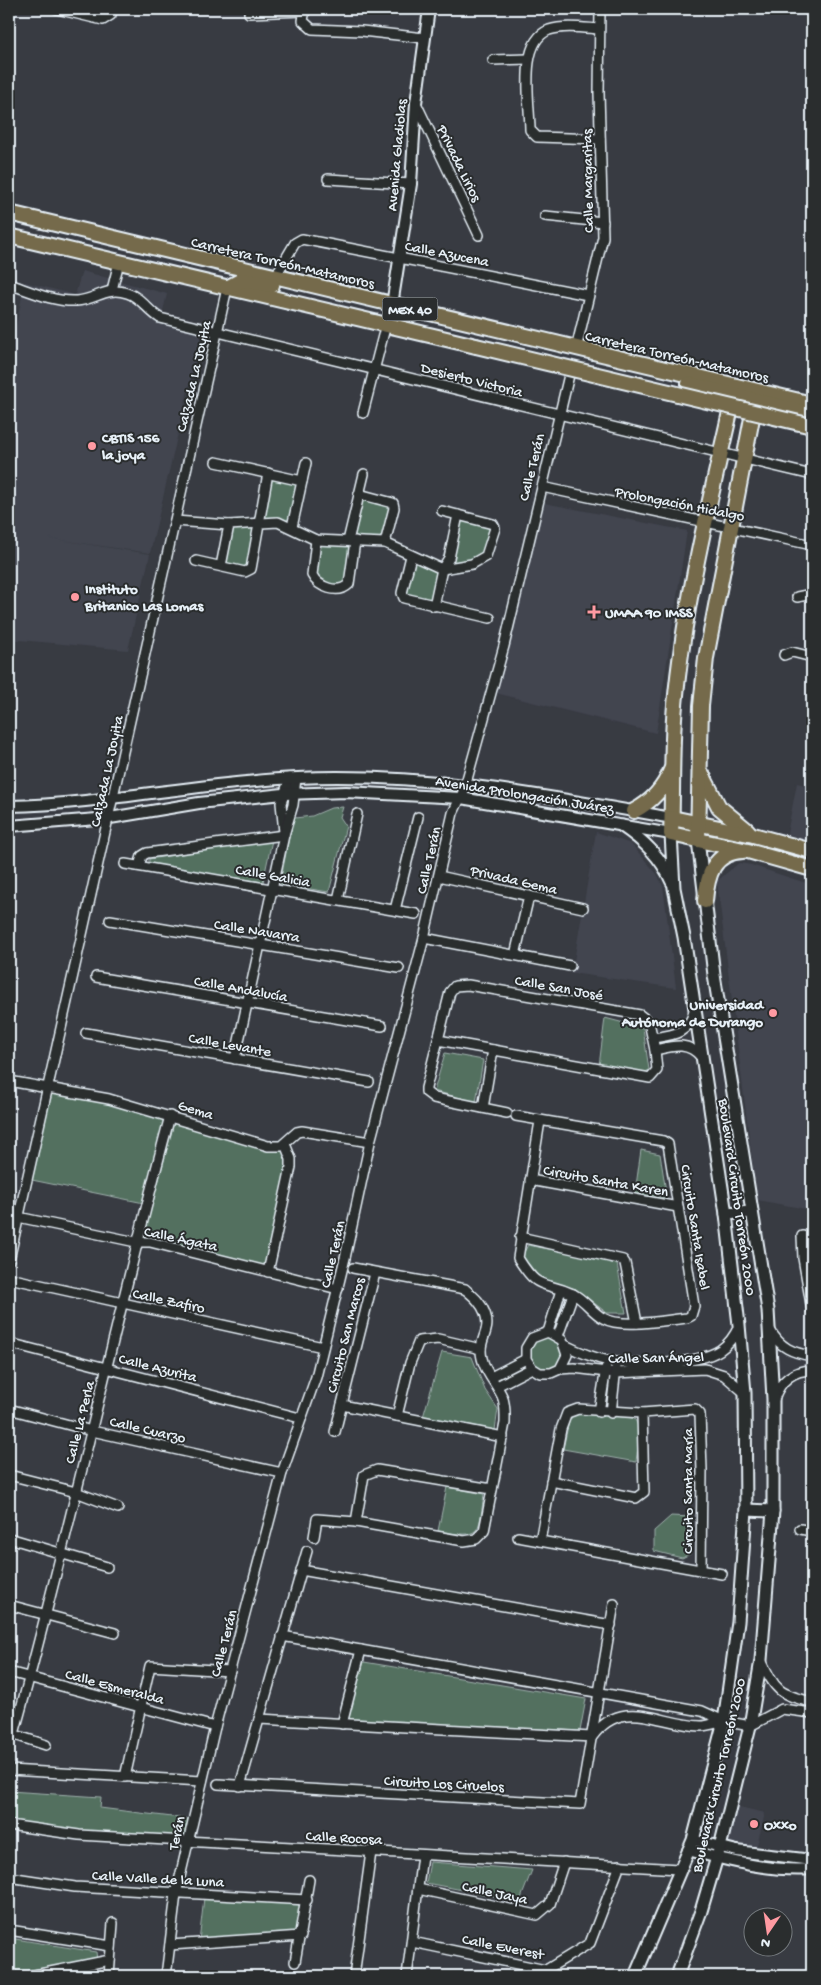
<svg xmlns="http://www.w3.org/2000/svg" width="821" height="1985" viewBox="0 0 821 1985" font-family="'Gochi Hand',sans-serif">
<rect width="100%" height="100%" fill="#383b42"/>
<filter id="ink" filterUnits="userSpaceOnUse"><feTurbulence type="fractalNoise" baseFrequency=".02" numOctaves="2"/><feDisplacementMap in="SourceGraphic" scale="10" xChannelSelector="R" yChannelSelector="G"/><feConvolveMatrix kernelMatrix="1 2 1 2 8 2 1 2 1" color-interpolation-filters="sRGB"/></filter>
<g filter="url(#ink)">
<!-- built -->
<g fill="#424550">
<polygon points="82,271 167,294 162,315 203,326 150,553 46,538 150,554 128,650 9,639 9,360 25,282 75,295"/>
<polygon points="539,502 687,531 656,733 496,693"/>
<polygon points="797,783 812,787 812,842 787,834"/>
<polygon points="596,832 631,844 657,874 663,886 676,988 572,973"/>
<polygon points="739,863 751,865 812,885 812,1210 757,1200 717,881"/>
<polygon points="735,1806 765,1813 756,1849 725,1843"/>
</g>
<!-- green -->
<g fill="#536f5f" stroke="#9eb0ac">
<polygon points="268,475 301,482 291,525 261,521"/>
<polygon points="360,496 391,504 384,542 351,539"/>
<polygon points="459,517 492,526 488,550 471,562 447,565"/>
<polygon points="257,524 248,570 223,566 230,526"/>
<polygon points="317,541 353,543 348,583 335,587 315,580"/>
<polygon points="412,558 440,570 433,604 404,596"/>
<polygon points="343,807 340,817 346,826 329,892 280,884 291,827 295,818 312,816 331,808"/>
<polygon points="272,840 263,882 149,864 149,859"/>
<polygon points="605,1018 643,1028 649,1070 644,1073 599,1066"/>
<polygon points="445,1053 483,1060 476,1102 434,1091"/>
<polygon points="49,1093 110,1101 167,1118 144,1203 32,1180"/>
<polygon points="174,1123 283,1151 287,1160 288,1171 266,1268 143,1239"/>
<polygon points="641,1150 660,1154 667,1198 635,1193"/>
<polygon points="528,1245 606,1260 617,1264 626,1313 607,1313 576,1289 542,1280 522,1256"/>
<circle cx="546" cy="1353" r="16"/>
<polygon points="442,1352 472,1357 485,1390 498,1409 495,1430 423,1417"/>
<path d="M577 1412 633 1418C643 1426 637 1450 636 1462L563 1449 570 1417Z"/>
<path d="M447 1487 484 1494C478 1536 482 1538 438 1531Z"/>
<polygon points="671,1516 691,1517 690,1554 682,1558 654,1551 654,1531"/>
<polygon points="364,1662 586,1699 580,1731 347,1720"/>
<polygon points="9,1791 101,1797 100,1808 188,1819 186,1841 81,1834 9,1823"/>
<polygon points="430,1862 532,1870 520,1901 426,1883"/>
<polygon points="204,1898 304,1902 299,1935 199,1941"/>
<polygon points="9,1938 96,1952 97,1960 9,1973"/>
</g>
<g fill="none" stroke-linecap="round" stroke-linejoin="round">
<defs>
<g id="minor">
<polyline points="57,9 103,20 111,15 111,9"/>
<polyline points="305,9 303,21 312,29 362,31 424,38"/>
<polyline points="249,13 304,11"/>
<path d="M599 29C584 28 564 25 549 30 518 42 530 103 530 130L537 137 600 139"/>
<polyline points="493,60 529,59"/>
<polyline points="416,103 479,235"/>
<polyline points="328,179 411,184"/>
<polyline points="545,216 603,222"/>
<polyline points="275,277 295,243 302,239 588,295"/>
<path d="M9 284C30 291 53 302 76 301 96 300 106 286 127 293 141 297 148 311 160 318L812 475"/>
<polyline points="112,290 119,262"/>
<polyline points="576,349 603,237 599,93 600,9"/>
<polyline points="363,413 386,324"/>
<polyline points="216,462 302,481"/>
<polyline points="542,487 812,545"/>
<polyline points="359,494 393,503 394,508 385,543"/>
<polyline points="175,521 229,525 278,522 316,540 385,543 442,569 472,564 486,556 495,528 493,524 442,511"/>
<polyline points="292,527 306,463"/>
<path d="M316 540 312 575C318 587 338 595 349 584L355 541"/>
<polyline points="348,541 364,474"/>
<polyline points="411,556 402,593 404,598 490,618"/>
<polyline points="196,561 245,572 251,569 268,473"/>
<polyline points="221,566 229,525"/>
<polyline points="797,597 812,594"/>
<polyline points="434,606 442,569 449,558 458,515"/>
<polyline points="784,655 792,652 812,657"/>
<polyline points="284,832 281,803 290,778"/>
<polyline points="125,864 416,914"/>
<polyline points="139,866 142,856 147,853 284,835"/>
<polyline points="439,876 583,908"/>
<polyline points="338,900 357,814"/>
<polyline points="395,910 418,817"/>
<polyline points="110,920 399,968"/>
<polyline points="424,938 570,966"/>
<polyline points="515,955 529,896"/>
<polyline points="96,977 382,1026"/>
<polyline points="86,1033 369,1082"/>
<path d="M653 1038C673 1035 689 1034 694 1011"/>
<polyline points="438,1040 650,1078 657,1070 655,1050 649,1022 640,1015 468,985 455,986 450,992 426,1088 426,1092 434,1098 507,1113"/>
<path d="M655 1050C673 1046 688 1041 701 1057"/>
<polyline points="235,1059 284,835 293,805 296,778"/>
<polyline points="9,1081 109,1099 268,1146 281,1146 297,1132 302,1131 370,1142"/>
<polyline points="483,1108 493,1050"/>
<path d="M516 1116 663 1141 668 1144 694 1306 691 1316 687 1318C665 1320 622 1329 603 1318 592 1312 585 1300 573 1294 541 1280 539 1292 518 1258L540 1121"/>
<polyline points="530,1180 678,1207"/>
<polyline points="18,1217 136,1242 150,1242 338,1289"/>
<polyline points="520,1237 623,1260 625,1263 637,1323"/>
<polyline points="812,1238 802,1236 803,1258 812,1310"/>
<polyline points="9,1260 227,288"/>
<polyline points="268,1272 291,1167 291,1159 285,1144"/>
<polyline points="9,1278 323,1347"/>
<path d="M770 1330C780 1348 793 1353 812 1356"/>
<polyline points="548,1332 561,1290"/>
<polyline points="558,1336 573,1294"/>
<polyline points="9,1343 300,1418"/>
<path d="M565 1345C579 1352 594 1358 609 1361 637 1366 697 1365 720 1350 729 1344 735 1335 739 1326"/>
<polyline points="560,1369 567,1355 562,1340 548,1332 532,1338 526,1348 526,1359 532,1368 540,1373 551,1373 560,1369 574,1368 615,1373 705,1369 724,1375 745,1393"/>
<polyline points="491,1377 526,1359"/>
<polyline points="497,1386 532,1368"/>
<path d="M774 1399C780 1381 793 1370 812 1370"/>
<polyline points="342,1405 503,1437"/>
<polyline points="9,1409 92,1431 282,1473"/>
<polyline points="599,1412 606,1368"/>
<polyline points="611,1413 616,1367"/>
<polyline points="397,1416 410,1363 419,1341 438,1339 481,1349"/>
<polyline points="335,1432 375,1273"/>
<polyline points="9,1475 76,1492 118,1508"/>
<polyline points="551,1481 636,1498 644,1492 642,1413"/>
<polyline points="356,1522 364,1475 377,1470 492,1489"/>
<polyline points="800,1529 812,1531"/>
<path d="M314 1537 317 1519 356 1522 464 1541 476 1539 484 1531 505 1423C505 1414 506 1405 502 1396 495 1381 481 1368 481 1350 481 1337 491 1330 485 1313 481 1302 473 1296 465 1289L353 1268"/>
<polyline points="518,1537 722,1574"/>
<polyline points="9,1538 107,1567"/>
<polyline points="540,1541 561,1429 567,1413 578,1409 642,1413 695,1409 700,1414 702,1470 701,1570"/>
<polyline points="301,1570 611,1625"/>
<polyline points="9,1605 115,1633"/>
<polyline points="282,1636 702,1711 724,1721 750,1726 782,1709 812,1713"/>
<path d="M761 1660C776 1691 778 1694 812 1702"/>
<polyline points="9,1672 215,1727"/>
<path d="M259 1719 592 1737C623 1695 659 1725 701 1726 708 1726 716 1723 724 1721"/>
<polyline points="342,1724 361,1650"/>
<polyline points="9,1733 46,1745"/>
<path d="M14 1734C71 1529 115 1321 170 1116"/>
<polyline points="9,1770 202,1781"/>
<polyline points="125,1777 150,1666 230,1671"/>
<polyline points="218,1784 580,1804 614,1604"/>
<polyline points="240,1786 307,1551"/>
<polyline points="9,1825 79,1835 679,1869"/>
<polyline points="9,1877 75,1887 307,1900"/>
<polyline points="418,1889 537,1915 550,1904 564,1862"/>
<polyline points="9,1930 111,1946"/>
<polyline points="412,1942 546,1970 590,1943 620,1865"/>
<polyline points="170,1945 301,1936"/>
<polyline points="295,1962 309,1880"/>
<polyline points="30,1976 110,1960"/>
<polyline points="109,1976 113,1923"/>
<polyline points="166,1976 176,1894 215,1727 282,1473 316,1377 345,1258 370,1142 424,938 453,813 464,790 504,646 569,375"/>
<polyline points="354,1976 371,1852"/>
<polyline points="407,1976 422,1855"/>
</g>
<g id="tertiary">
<polyline points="392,305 411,184 416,103 429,9"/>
<path d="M9 806C106 804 201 782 298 778 424 772 548 796 672 818"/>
<polyline points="9,826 110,818 199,803 283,794 346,792 461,798 671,834"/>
<polyline points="693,1840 737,1851 812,1860"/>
<path d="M688 1850C729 1861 770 1872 812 1869"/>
</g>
<g id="secondary">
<path d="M622 826C644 841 661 857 672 882"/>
<polyline points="726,1214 751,1212"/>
<polyline points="746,1510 773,1511"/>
<polyline points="635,1976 693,1840 724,1721 738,1622 746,1510 745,1393 739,1325 726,1214 684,937 674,888 671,834"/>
<polyline points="677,1976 701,1911 720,1847 750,1726 761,1660 773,1511 773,1399 768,1310 714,975 698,840"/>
</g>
<g id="primary">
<path d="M730 412C708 509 684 606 675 705 671 748 673 791 671 834L748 851 812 869"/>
<polyline points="702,774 719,807 748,831"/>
<path d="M634 811C651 802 664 788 671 770"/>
<polyline points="672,818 753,835 812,851"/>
<polyline points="698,840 701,706 706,658 752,418"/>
<path d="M705 901C707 876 713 852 743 851"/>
</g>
<g id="trunk">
<polyline points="9,213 812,404"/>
<polyline points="9,236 476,346"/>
<polyline points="227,288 242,280 272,285"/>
<polyline points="689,384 812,414"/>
</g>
</defs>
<!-- minor casing -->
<use href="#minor" stroke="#e8f1f8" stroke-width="12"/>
<!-- tertiary casing -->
<use href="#tertiary" stroke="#e8f1f8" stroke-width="14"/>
<!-- secondary casing -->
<use href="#secondary" stroke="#e8f1f8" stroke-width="15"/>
<!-- primary casing -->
<use href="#primary" stroke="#e8f1f8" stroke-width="18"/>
<!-- trunk casing -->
<use href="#trunk" stroke="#e8f1f8" stroke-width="18"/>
<!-- minor -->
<use href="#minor" stroke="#2a2d2e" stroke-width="9"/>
<!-- tertiary -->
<use href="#tertiary" stroke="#2a2d2e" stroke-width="10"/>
<!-- secondary -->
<use href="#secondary" stroke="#2a2d2e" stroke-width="11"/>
<!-- primary -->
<use href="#primary" stroke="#746b4b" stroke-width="14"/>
<!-- trunk -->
<use href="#trunk" stroke="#746b4b" stroke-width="14"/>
<defs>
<polyline id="trunk-bridge" points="476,346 812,426"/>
</defs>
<!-- trunk-bridge casing -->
<use href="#trunk-bridge" stroke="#e8f1f8" stroke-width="18" stroke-linecap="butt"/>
<!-- trunk-bridge -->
<use href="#trunk-bridge" stroke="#746b4b" stroke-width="14"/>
</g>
</g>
<!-- markers -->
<g fill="#ff9aa2" stroke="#2a2d2e" stroke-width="2">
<circle cx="92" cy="446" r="5"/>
<circle cx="75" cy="597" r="5"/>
<path d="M591.5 604.5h5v5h5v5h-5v5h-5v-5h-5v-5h5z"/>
<circle cx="773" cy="1013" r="5"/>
<circle cx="754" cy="1824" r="5"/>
</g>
<g text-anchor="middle" stroke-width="4" stroke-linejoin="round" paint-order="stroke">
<!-- shield labels -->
<rect fill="#2a2d2e" stroke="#afb6bb" stroke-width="1" x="382.5" y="297.5" width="55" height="23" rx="4"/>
<g font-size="14" font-weight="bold" fill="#e8f1f8">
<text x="410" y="314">MEX 40</text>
</g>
<!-- street labels -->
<g font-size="15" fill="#e8f1f8" stroke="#2a2d2e">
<text transform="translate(396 155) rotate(-85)" y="5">Avenida Gladiolas</text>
<text transform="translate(460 163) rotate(64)" y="5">Privada Lirios</text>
<text transform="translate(587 181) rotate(-91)" y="5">Calle Margaritas</text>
<text transform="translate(447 253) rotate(11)" y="5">Calle Azucena</text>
<text transform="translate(283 262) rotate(13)" y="5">Carretera Torreón-Matamoros</text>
<text transform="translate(677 356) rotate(13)" y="5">Carretera Torreón-Matamoros</text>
<text transform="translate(193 376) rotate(-77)" y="5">Calzada La Joyita</text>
<text transform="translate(472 379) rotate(14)" y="5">Desierto Victoria</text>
<text transform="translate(531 467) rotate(-76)" y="5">Calle Terán</text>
<text transform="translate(680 503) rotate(11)" y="5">Prolongación Hidalgo</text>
<text transform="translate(106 771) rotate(-78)" y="5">Calzada La Joyita</text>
<text transform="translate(525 794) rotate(9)" y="5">Avenida Prolongación Juárez</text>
<text transform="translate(428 860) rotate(-77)" y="5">Calle Terán</text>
<text transform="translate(273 875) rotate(10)" y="5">Calle Galicia</text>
<text transform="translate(514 879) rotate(13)" y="5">Privada Gema</text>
<text transform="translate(257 930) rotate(9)" y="5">Calle Navarra</text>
<text transform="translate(559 987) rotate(10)" y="5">Calle San José</text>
<text transform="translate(241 988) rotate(10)" y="5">Calle Andalucía</text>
<text transform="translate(230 1044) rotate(10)" y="5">Calle Levante</text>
<text transform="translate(196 1109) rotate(17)" y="5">Gema</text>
<text transform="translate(606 1180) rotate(10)" y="5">Circuito Santa Karen</text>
<text transform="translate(738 1197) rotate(82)" y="5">Boulevard Circuito Torreón 2000</text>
<text transform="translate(696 1227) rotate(81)" y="5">Circuito Santa Isabel</text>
<text transform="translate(181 1238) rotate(12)" y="5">Calle Ágata</text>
<text transform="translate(332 1254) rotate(-77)" y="5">Calle Terán</text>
<text transform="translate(169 1300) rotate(12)" y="5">Calle Zafiro</text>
<text transform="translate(345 1335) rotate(-76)" y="5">Circuito San Marcos</text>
<text transform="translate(656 1357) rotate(-1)" y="5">Calle San Ángel</text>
<text transform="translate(158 1367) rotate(14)" y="5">Calle Azurita</text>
<text transform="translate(79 1422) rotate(-76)" y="5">Calle La Perla</text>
<text transform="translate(148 1429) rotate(13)" y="5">Calle Cuarzo</text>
<text transform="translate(687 1491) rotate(-90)" y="5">Circuito Santa María</text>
<text transform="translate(223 1643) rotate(-75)" y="5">Calle Terán</text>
<text transform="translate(115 1686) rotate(15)" y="5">Calle Esmeralda</text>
<text transform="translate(718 1775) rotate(-77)" y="5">Boulevard Circuito Torreón 2000</text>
<text transform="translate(444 1783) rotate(3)" y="5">Circuito Los Ciruelos</text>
<text transform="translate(176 1833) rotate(-77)" y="5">Terán</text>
<text transform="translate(344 1837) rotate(3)" y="5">Calle Rocosa</text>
<text transform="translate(158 1878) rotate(3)" y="5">Calle Valle de la Luna</text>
<text transform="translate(495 1892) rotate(12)" y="5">Calle Jaya</text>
<text transform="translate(503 1946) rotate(11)" y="5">Calle Everest</text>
</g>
<!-- poi labels -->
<g font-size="15" font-weight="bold" fill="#e8f1f8" stroke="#2a2d2e" text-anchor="start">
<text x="102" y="442">CBTIS 156<tspan x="102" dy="17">la joya</tspan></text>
<text x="85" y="593">Instituto<tspan x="85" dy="17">Britanico Las Lomas</tspan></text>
<text x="605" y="617">UMAA 90 IMSS</text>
<text x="763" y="1009" text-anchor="end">Universidad<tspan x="763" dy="17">Autónoma de Durango</tspan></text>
<text x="764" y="1829">Oxxo</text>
</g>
</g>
<!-- margin -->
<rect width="821" height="1985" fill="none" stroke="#2a2d2e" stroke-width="30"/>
<rect x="15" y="15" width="791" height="1955" fill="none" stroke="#e8f1f8" stroke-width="2" filter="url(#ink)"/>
<!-- north arrow -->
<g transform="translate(768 1932) rotate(193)"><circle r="24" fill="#2a2d2e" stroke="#767b7f"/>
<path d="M0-4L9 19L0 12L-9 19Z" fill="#ff9aa2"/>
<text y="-8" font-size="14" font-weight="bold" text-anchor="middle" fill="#e8f1f8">N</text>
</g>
</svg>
